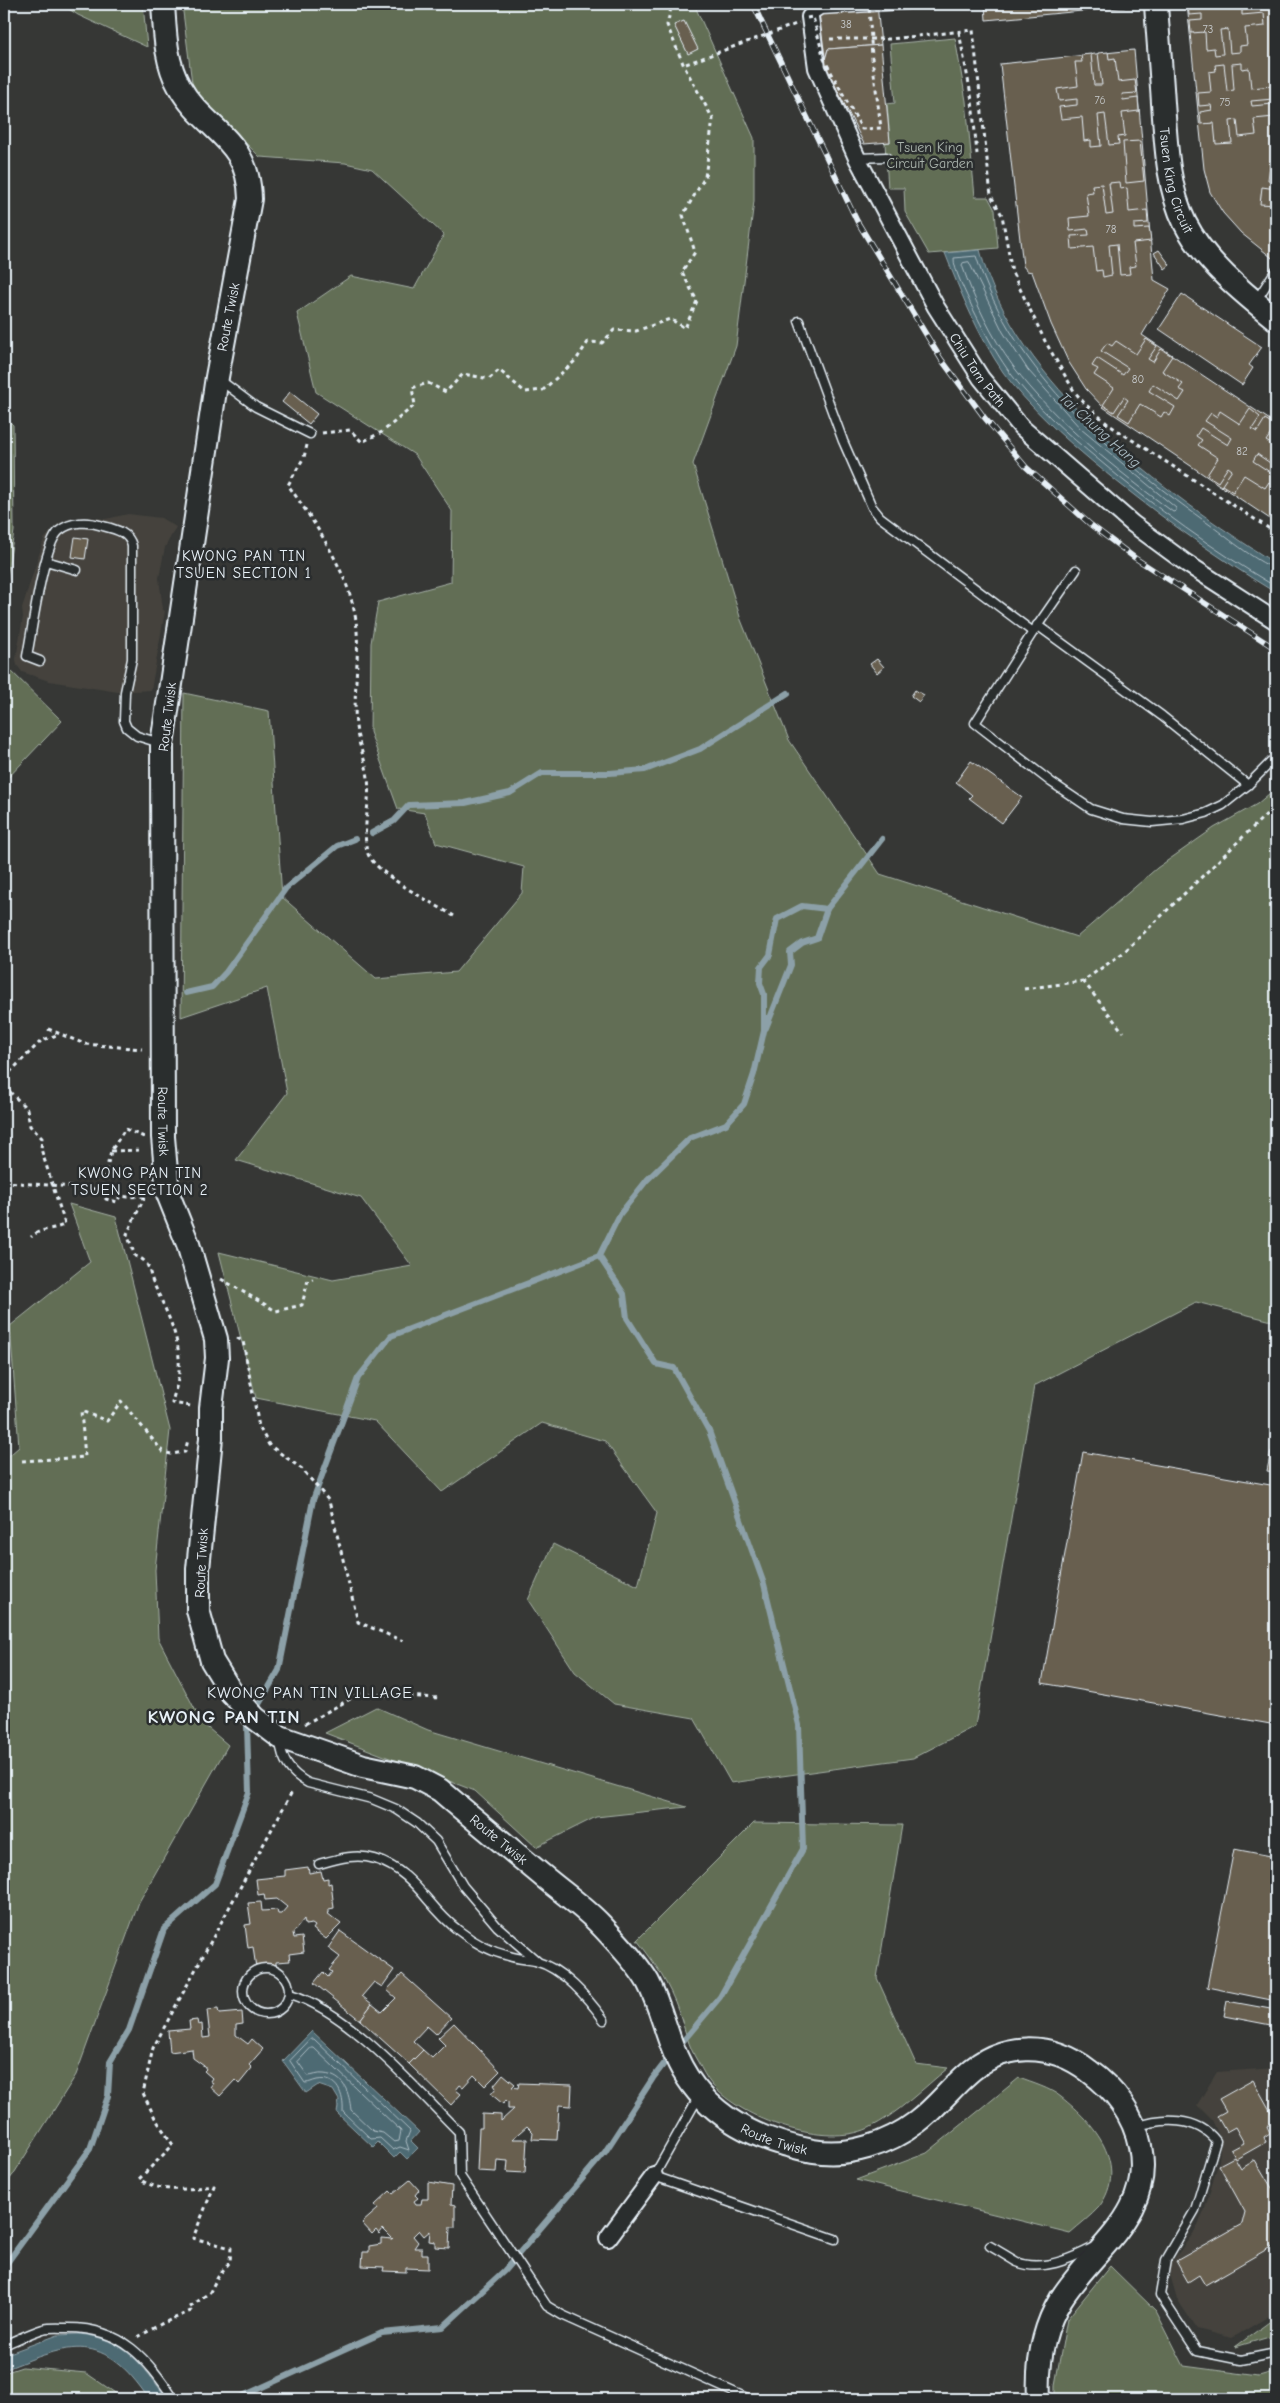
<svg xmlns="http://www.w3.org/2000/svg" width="1280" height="2403" viewBox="0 0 1280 2403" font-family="'Comic Neue',sans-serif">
<rect width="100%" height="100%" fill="#363735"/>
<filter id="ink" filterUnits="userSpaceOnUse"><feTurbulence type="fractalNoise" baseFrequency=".02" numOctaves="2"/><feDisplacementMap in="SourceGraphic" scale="10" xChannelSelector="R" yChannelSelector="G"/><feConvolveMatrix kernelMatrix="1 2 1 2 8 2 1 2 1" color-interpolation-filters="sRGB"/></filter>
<g filter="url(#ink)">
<!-- built -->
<g fill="#45433d">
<polygon points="128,514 161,518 176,527 165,547 159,578 163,610 165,611 151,690 118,692 49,681 22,672 17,665 16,659 23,617 22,608 44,539 58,524 69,519 85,517 106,519"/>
<polygon points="1276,2068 1276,2312 1232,2338 1197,2329 1177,2299 1168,2267 1195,2231 1204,2212 1219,2161 1221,2140 1212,2120 1197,2105 1217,2072"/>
</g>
<!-- green -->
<g fill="#626e55" stroke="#a5b0a6">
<polygon points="61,4 143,4 147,47 78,15"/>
<polygon points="182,4 694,4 754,138 754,201 736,346 693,464 741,620 789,740 880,874 1077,937 1157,868 1214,828 1257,804 1276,788 1276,1322 1196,1302 1034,1386 975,1726 913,1758 731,1783 694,1718 614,1704 575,1672 528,1600 553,1544 638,1586 657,1513 605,1441 542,1423 442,1492 375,1421 256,1398 219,1252 333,1280 412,1266 361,1198 236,1160 287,1093 267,988 181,1017 184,693 269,711 282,897 376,979 456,972 522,893 524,867 436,843 425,813 398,809 370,732 371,643 378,602 451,582 452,511 415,455 316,392 297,313 351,276 414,289 444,235 372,169 345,163 260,157 200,98 192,83"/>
<polygon points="955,38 966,101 975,197 988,197 995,210 998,248 929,254 905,212 904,188 888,188 885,143 890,142 887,104 895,103 890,44"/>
<polygon points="4,416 13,425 14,531 4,597"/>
<polygon points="4,664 62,721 4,782"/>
<polygon points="69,1204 116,1217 170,1430 155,1570 158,1638 202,1723 228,1745 139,1902 76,2075 13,2175 4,2186 4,1460 19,1447 10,1326 90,1262"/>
<polygon points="376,1707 428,1730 687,1807 596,1817 536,1847 475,1791 325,1733"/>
<path d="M754 1823 902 1825 877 1978 916 2064 948 2068C923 2088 898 2114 869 2128 825 2149 742 2119 712 2085 706 2078 702 2069 698 2062 688 2046 685 2029 679 2012 669 1984 655 1963 637 1940Z"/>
<path d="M1019 2078C1032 2083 1050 2088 1061 2097 1094 2123 1130 2165 1099 2207 1091 2216 1079 2225 1070 2233L856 2180 927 2153Z"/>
<polygon points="1110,2266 1156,2311 1184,2366 1259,2376 1276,2371 1276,2399 1055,2399 1055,2385 1067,2319"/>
<polygon points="1276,2317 1276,2335 1235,2347"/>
<polygon points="22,2367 86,2373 124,2399 4,2399 4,2373"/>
</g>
<!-- water -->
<g fill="#4e6a73" stroke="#8ca0a8">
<path d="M980 250C1015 385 1164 492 1276 564V593C1212 554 1152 511 1094 463 1062 436 1028 406 1003 372 978 335 961 294 945 253Z"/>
<polygon points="312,2031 419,2132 411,2141 418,2148 407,2159 400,2152 394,2158 378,2142 373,2147 337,2113 339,2100 333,2090 318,2085 306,2093 283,2061"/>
<path d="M79 2334C124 2338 143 2365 167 2399H149C102 2330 72 2343 4 2370V2355L58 2335Z"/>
</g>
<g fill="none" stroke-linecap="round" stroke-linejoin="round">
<!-- shore -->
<g stroke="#aabbc3" stroke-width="1">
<path d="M969 262 1003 332 1028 370 1081 429 1176 508V511L1173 512C1117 470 1056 423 1013 366 991 336 974 300 962 265L963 263Z"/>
<path d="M1276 568C1263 567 1225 536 1213 527 1115 457 1014 376 976 256L954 258C953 269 967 295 972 307 983 329 994 350 1008 370 1033 404 1067 434 1100 461 1155 508 1214 550 1276 587"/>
<path d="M311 2039H314L410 2131 406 2141 409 2150 400 2147 393 2150 380 2138 371 2139 343 2112C344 2096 338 2076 317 2080 312 2081 310 2083 305 2083L290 2061Z"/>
<path d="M311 2048H314L401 2131 399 2141 394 2142 383 2133 373 2131 351 2110C349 2093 345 2076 324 2074 318 2073 313 2076 308 2076L298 2062Z"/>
</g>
<!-- stream -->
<g stroke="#8ca0a8" stroke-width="6">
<polyline points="372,833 394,821 409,805 465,803 510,793 542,773 610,773 645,770 700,749 788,693"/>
<polyline points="186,993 212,987 226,972 286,888 337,846 355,839"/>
<polyline points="766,1028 791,965 790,952 802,943 817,938 827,909"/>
<polyline points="599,1256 624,1294 627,1318 656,1364 674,1368 709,1431 764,1584 799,1725 803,1849 720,1997 678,2047"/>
<polyline points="255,1711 279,1670 313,1500 358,1378 391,1336 599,1256 620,1214 647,1180 690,1138 726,1124 744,1104 754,1074 764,1031 764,994 760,983 761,967 770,955 777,919 802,906 827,909 882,839"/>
<polyline points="4,2267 90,2149 108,2096 110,2062 129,2030 164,1929 215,1884 249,1792 247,1725 250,1720"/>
<polyline points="236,2399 382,2333 443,2327 504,2271 605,2152 653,2078 670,2056"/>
</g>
</g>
<!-- building -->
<g fill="#685e4f" stroke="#e8f1f8">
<polygon points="808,4 877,4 881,45 828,49 824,63"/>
<polygon points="985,4 1125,4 1125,7 986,20"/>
<polygon points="1187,4 1276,4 1276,261 1241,233 1223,213 1210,192 1204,169"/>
<polygon points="1188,4 1263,4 1263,8 1242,10 1242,15 1264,13 1265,26 1245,28 1247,45 1240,46 1240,52 1230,53 1228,29 1220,30 1223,54 1215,55 1214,48 1206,49 1205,32 1191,33 1190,21 1202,20 1202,14 1189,15"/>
<polygon points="684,21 698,49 688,54 674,25"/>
<polygon points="881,45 890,142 864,144 824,63 828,49"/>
<polygon points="1134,50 1154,280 1170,289 1142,335 1276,424 1276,523 1103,407 1086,389 1068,361 1051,324 1032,272 1027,271 1023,266 1000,64"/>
<polygon points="1108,52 1109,59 1115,58 1118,82 1135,80 1137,93 1122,94 1123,100 1138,98 1139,111 1122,113 1125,136 1118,137 1119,144 1109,145 1105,114 1098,115 1101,146 1091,147 1091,140 1084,141 1082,117 1061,119 1059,107 1077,105 1077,99 1059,101 1057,89 1078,86 1075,62 1082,62 1081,55 1091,54 1094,85 1102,85 1098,53"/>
<polygon points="1242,63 1242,69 1249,68 1251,88 1272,86 1273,99 1251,101 1252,106 1273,104 1274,117 1254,119 1256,135 1239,137 1237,120 1230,121 1232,143 1216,144 1214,123 1201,124 1200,112 1212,110 1211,105 1199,106 1198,93 1211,92 1209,72 1216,71 1215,65 1224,64 1227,91 1234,90 1232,64"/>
<polygon points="1140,141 1144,181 1126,183 1123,142"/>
<polygon points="1270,164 1276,165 1276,181 1268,180"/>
<polygon points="1119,182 1120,189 1127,188 1129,212 1147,210 1148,223 1134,224 1134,229 1149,228 1151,241 1133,243 1136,266 1129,267 1130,274 1120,275 1117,244 1109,245 1112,275 1103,277 1102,270 1096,271 1093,247 1072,249 1071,236 1089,235 1088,229 1070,231 1069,218 1089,216 1086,193 1093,192 1092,185 1102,184 1106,215 1113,214 1109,183"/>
<polygon points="1262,187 1276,189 1276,205 1260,204"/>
<polygon points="1159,250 1170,265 1165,269 1154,253"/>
<polygon points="1182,294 1262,347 1249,365 1253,368 1242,385 1159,329"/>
<polygon points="1146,339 1157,346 1148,359 1153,362 1161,349 1172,356 1162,371 1183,384 1179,389 1185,392 1179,401 1153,384 1149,391 1175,407 1170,416 1164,412 1161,417 1140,404 1129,422 1118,415 1128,400 1124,397 1114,412 1103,405 1114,388 1094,375 1098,369 1092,366 1097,358 1123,375 1128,368 1101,351 1107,343 1112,346 1116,341 1136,354"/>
<polygon points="290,392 317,414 309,424 282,402"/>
<polygon points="1250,409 1260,417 1252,429 1257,432 1265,419 1276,426 1266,441 1276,447 1276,467 1257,454 1253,461 1276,476 1276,482 1274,486 1269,482 1265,488 1244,475 1233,492 1222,485 1232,470 1228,467 1218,482 1207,475 1218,458 1198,445 1202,440 1196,436 1201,428 1228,445 1232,438 1205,421 1211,413 1217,417 1220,411 1240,424"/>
<polygon points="75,537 88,539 85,559 72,557"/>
<polygon points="877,659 884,667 877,673 870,664"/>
<polygon points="915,690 924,695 919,702 911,696"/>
<polygon points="971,761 1022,797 1002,823 969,798 972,795 956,782"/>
<polygon points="1271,1451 1276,1452 1276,1472 1267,1471"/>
<polygon points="1083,1452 1276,1486 1276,1725 1042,1683"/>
<polygon points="1234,1849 1276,1857 1276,2001 1207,1987"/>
<polygon points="308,1867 309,1873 321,1871 323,1879 328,1878 328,1884 331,1883 334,1908 329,1909 329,1913 327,1913 341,1924 326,1939 313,1929 315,1926 312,1924 305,1925 304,1919 293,1933 294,1938 302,1937 304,1952 289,1954 290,1961 276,1962 276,1966 256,1968 253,1947 248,1948 245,1925 251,1924 248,1903 261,1902 262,1911 277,1910 278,1914 281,1914 287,1907 277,1899 265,1900 264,1894 258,1895 256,1879 285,1876 285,1870"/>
<polygon points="340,1931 394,1970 382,1987 374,1982 362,1996 372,2004 360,2020 314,1983 323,1972 328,1977 332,1972 329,1970 340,1957 328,1948"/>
<polygon points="402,1974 451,2018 436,2034 427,2026 413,2041 423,2050 409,2064 360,2020 372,2004 382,2012 396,1998 387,1990"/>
<polygon points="1227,2001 1276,2010 1276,2026 1224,2016"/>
<polygon points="218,2009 219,2014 242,2012 243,2024 236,2025 236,2035 248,2044 252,2039 263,2049 249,2065 252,2068 239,2084 235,2080 220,2096 210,2087 213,2083 210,2081 212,2078 204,2071 206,2069 204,2066 193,2058 192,2049 170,2052 168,2031 190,2029 189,2021 197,2020 198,2025 202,2024 203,2038 210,2037 207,2010"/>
<polygon points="454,2023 500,2071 485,2086 474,2075 463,2087 460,2085 456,2090 461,2094 451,2105 409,2064 423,2050 432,2058 445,2045 438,2038"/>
<polygon points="503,2074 515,2084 512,2087 518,2088 519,2083 572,2085 571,2106 559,2105 557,2140 532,2139 533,2132 527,2126 512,2139 527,2139 525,2173 507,2172 508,2161 497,2160 496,2172 477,2171 479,2128 482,2128 482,2114 501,2115 501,2121 514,2109 508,2109 508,2102 506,2100 503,2104 491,2094 496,2088 494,2085"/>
<polygon points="1253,2080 1276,2121 1267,2126 1270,2133 1264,2137 1266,2142 1236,2159 1231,2150 1244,2143 1235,2127 1226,2132 1217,2116 1226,2111 1219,2099"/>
<polygon points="1234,2157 1241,2169 1255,2160 1276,2195 1276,2244 1205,2285 1199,2275 1188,2282 1176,2261 1242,2224 1245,2212 1219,2165"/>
<polygon points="410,2180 419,2190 415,2195 418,2198 414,2201 416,2204 421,2204 422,2199 428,2199 428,2182 452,2186 451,2204 455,2205 455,2227 450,2227 449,2248 435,2247 435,2242 429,2241 430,2231 424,2236 419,2230 413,2236 418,2242 414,2248 422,2248 422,2254 428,2254 428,2269 406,2268 406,2272 383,2271 384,2267 362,2266 363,2252 369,2252 369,2246 381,2244 381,2238 393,2239 383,2229 379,2234 376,2230 372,2234 362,2223 378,2209 375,2205 390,2191 393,2194"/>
</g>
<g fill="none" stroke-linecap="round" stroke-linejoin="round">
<defs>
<g id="lane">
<polyline points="810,17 821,10 918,4"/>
<polyline points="857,158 886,157"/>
<polyline points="1256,301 1276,270"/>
<polyline points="799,321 843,441 872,507 880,517 1033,632"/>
<polyline points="220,380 256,407 310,434"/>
<polyline points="46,561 77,570"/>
<polyline points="1076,570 1033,632 975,723 1051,782 1091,809 1123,819 1152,822 1183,819 1206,813 1223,805 1248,785 1276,757"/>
<polyline points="1037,625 1162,716 1248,785"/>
<path d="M40 661 27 656C32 632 43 545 59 531 71 521 88 521 103 526 115 529 129 532 132 546V659L125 692 124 721 127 728 137 736 160 743"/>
<path d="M280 1741C282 1761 290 1773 308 1783L372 1799 396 1809 417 1823 436 1841 463 1886 497 1926 537 1961"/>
<path d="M319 1864C337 1859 356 1853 375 1859 416 1872 426 1906 458 1930 472 1941 491 1952 509 1956 517 1959 526 1959 535 1961 564 1969 587 1997 604 2020"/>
<circle cx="266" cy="1991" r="23"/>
<path d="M290 1994C349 2011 415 2088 459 2132L460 2176 547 2306 562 2315 749 2399"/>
<polyline points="699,2096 654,2176 835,2239"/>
<path d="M1136 2127C1162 2118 1197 2116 1216 2141L1195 2210 1166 2260 1160 2295 1197 2351 1241 2360 1276 2353"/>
<path d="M990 2246C999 2251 1008 2257 1017 2262 1041 2272 1071 2259 1092 2248"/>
<path d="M4 2345C16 2340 30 2333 43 2329 51 2327 61 2328 69 2328 123 2328 147 2359 174 2399"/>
</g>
<g id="street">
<path id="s1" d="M810 17 817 68 857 158 936 307 981 378 1021 427 1133 524 1186 563 1276 621"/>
<polyline points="608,2238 654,2176"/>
</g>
<g id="secondary">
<path id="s2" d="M163 4C165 31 165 61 179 86 204 131 249 137 250 199L217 377 162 744 163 1137 168 1194 188 1244 216 1339 217 1358 211 1408V1438L198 1569V1610L212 1661 231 1692 255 1718 280 1737 363 1766 415 1777 440 1790C476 1821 513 1851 549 1881 566 1895 586 1909 601 1925 616 1941 638 1964 648 1982 659 2003 664 2025 672 2046 695 2110 749 2139 813 2151 849 2157 888 2144 917 2122 936 2108 949 2090 966 2075 1002 2041 1051 2042 1089 2071 1114 2089 1134 2115 1140 2146 1154 2215 1093 2248 1061 2299 1042 2330 1037 2363 1039 2399"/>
<path id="s3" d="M1156 4C1158 37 1161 70 1163 103 1166 142 1167 186 1185 223 1204 261 1243 293 1276 319"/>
</g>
</defs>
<!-- lane casing -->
<use href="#lane" stroke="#e8f1f8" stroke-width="11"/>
<!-- street casing -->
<use href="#street" stroke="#e8f1f8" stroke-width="20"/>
<!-- secondary casing -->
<use href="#secondary" stroke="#e8f1f8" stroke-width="26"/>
<!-- path -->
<g stroke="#e8f1f8" stroke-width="3" stroke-dasharray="4 4" stroke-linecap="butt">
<polyline points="959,32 972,100 977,154"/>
<polyline points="830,39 890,39 973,30 991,196 1002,215 1012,272 1045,341 1074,391 1085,404 1109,425 1276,533"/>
<polyline points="322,433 350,430 362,442 382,432 415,405 412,388 428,383 446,392 463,374 489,379 499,370 525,392 543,390 576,360 588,342 602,343 614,330 636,331 670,319 685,328 697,301 682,272 695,252 683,215 705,177 713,119 684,66 667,25 672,4"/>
<path d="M307 445 304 457 288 485C317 526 354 579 357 631 359 663 353 695 356 726 358 744 366 761 368 778 371 801 361 835 368 854 377 875 433 903 454 916"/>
<polyline points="1083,981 1123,1032"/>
<polyline points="1024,989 1083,981 1123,953 1276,805"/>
<polyline points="48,1029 85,1044 142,1049"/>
<polyline points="4,1078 41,1041 59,1034"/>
<path d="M4 1086 27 1109 30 1126 42 1138 41 1149 65 1224C53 1231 42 1227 31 1237"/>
<polyline points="144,1137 125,1129 111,1151 101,1191 106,1199 117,1202 120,1196 128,1197 145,1196"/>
<polyline points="111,1151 143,1150"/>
<polyline points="4,1182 90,1188 101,1191"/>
<path d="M145 1196 127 1234 135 1256C151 1261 148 1271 153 1282 166 1311 181 1337 179 1370 179 1381 174 1393 172 1403L191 1406"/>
<polyline points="221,1279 276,1311 302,1305 308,1280 313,1279"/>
<polyline points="237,1338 243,1341 259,1427 269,1445 302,1469 329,1501 358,1622 403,1641"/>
<polyline points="22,1461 85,1457 81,1411 107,1421 121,1401 163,1452 171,1454 185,1452 188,1440"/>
<polyline points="305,1724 359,1694 440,1698"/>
<path d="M138 2337 161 2324 191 2311 189 2308 210 2292 218 2276 230 2262 231 2248 193 2238 214 2186C188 2189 163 2194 139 2179L173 2145 155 2118 143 2093 153 2048 293 1790"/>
</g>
<!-- lane -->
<use href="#lane" stroke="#2a2d2e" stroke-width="8"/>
<!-- street -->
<use href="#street" stroke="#2a2d2e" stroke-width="16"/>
<!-- secondary -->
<use href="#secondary" stroke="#2a2d2e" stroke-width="22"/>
<defs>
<polyline id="rail" points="753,4 857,221 941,359 984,417 1026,467 1091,525 1135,558 1276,649"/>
</defs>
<!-- rail casing -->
<use href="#rail" stroke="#e8f1f8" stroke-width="5.5"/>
<!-- rail -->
<use href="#rail" stroke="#2a2d2e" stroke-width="4" stroke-dasharray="11" stroke-linecap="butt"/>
<!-- path-bridge -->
<g stroke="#e8f1f8" stroke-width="3" stroke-dasharray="4 4" stroke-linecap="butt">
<polyline points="807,18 813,17 824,59 862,129 881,128 872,58 869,4"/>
<polyline points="686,64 799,23"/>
</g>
</g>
</g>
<g text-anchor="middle" stroke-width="5" stroke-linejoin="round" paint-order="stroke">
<!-- number labels -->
<g font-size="11" fill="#c8ccce">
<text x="846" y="28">38</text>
<text x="1208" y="33">73</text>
<text x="1100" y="104">76</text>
<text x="1225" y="106">75</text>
<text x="1111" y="233">78</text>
<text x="1138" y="383">80</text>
<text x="1242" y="455">82</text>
</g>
<!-- park labels -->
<g font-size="14" fill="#acb6af" stroke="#2a2d2e">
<text x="930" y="152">Tsuen King<tspan x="930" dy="16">Circuit Garden</tspan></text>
</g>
<!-- street labels -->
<g font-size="14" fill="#e8f1f8" stroke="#2a2d2e">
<text dy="5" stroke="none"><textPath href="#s3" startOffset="178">Tsuen King Circuit</textPath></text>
<text transform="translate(228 317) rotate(-79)" y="5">Route Twisk</text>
<text dy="5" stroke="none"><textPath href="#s1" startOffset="394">Chiu Tam Path</textPath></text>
<text transform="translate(167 717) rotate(-83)" y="5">Route Twisk</text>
<text dy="5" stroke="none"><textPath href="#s2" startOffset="1151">Route Twisk</textPath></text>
<text transform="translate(201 1563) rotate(-87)" y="5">Route Twisk</text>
<text dy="5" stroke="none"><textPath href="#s2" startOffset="2051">Route Twisk</textPath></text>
<text dy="5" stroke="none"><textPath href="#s2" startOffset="2471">Route Twisk</textPath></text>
</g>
<!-- water labels -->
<g font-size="15" font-style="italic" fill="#aabbc3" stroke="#2a2d2e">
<text transform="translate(1100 430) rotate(42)" y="5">Tai Chung Hang</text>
</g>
<!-- neighbourhood labels -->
<g font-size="15" letter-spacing="1" fill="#e8f1f8" stroke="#2a2d2e">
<text x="244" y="561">KWONG PAN TIN<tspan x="244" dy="17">TSUEN SECTION 1</tspan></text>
<text x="140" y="1178">KWONG PAN TIN<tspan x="140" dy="17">TSUEN SECTION 2</tspan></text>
</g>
<!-- quarter labels -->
<g font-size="16" letter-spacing="1" fill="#e8f1f8" stroke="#2a2d2e">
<text x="310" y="1698">KWONG PAN TIN VILLAGE</text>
</g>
<!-- district labels -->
<g font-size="19" font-weight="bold" letter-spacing="1" fill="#e8f1f8" stroke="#2a2d2e">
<text x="224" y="1723">KWONG PAN TIN</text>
</g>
</g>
<!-- margin -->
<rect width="1280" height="2403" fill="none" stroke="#2a2d2e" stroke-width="20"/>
<rect x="10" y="10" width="1260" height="2383" fill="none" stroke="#e8f1f8" stroke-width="2" filter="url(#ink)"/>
</svg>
